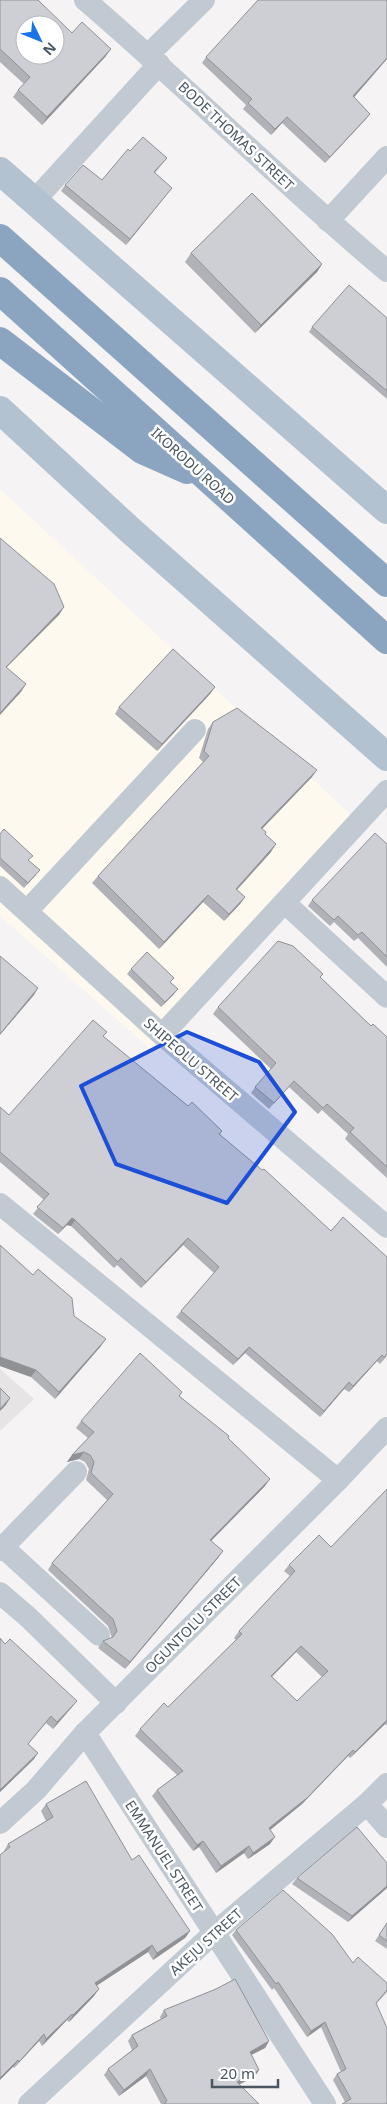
<svg xmlns="http://www.w3.org/2000/svg" width="387" height="2104" viewBox="0 0 387 2104" font-family="'Noto Sans',sans-serif">
<rect width="100%" height="100%" fill="#f5f3f3"/>
<!-- commercial -->
<polygon fill="#fdf9ef" points="0,489 363,826 156,1054 0,916"/>
<!-- education -->
<polygon fill="#e6e4e5" points="0,1369 34,1399 0,1431"/>
<g fill="none" stroke-linecap="round" stroke-linejoin="round">
<!-- minor -->
<g stroke="#c1cad2" stroke-width="22">
<path d="M85 0C188 88 283 184 387 271"/>
<polyline points="149,54 204,0"/>
<polyline points="34,201 159,64"/>
<polyline points="328,221 387,157"/>
<polyline points="0,887 162,1035 387,1227"/>
<polyline points="285,903 387,997"/>
<polyline points="27,911 195,730"/>
<polyline points="162,1035 387,791"/>
<polyline points="0,1204 338,1480"/>
<polyline points="3,1547 76,1472"/>
<polyline points="0,1550 3,1547 99,1635"/>
<polyline points="0,1593 28,1617 116,1703"/>
<polyline points="85,1733 325,2104"/>
<polyline points="367,1804 387,1827"/>
<polyline points="0,1823 36,1790 85,1733 338,1480 387,1428"/>
<polyline points="29,2104 214,1933 367,1804 387,1784"/>
</g>
<!-- major -->
<g stroke="#b3c2d1" stroke-width="28">
<polyline points="0,171 387,510"/>
<polyline points="0,410 130,530 387,757"/>
</g>
<!-- highway -->
<g stroke="#8ba5c1" stroke-width="28">
<polyline points="0,238 387,583"/>
<polyline points="0,291 387,640"/>
<polyline points="0,341 142,450 187,470"/>
</g>
</g>
<!-- wall -->
<g fill="#b0b2b7" fill-rule="evenodd">
<polygon points="0,0 72,33 106,56 42,125 13,97 18,90 24,84 0,62"/>
<polygon points="387,0 387,59 354,97 370,114 365,120 325,163 282,123 271,135 243,109 246,105 202,63 206,57"/>
<polygon points="130,151 167,158 155,173 168,193 126,245 61,191 65,185 102,180"/>
<polygon points="191,253 322,264 317,272 255,333 185,262"/>
<polygon points="387,318 387,399 309,332 312,327"/>
<polygon points="215,687 210,694 157,751 115,714 119,707"/>
<polygon points="213,722 312,777 262,829 265,834 271,852 237,890 245,897 240,904 224,921 203,902 159,949 92,883 98,876 203,762 199,758 208,729"/>
<polygon points="0,834 29,861 36,875 24,888 0,866"/>
<polygon points="387,844 387,967 358,938 354,941 334,922 330,926 308,906 312,900"/>
<polygon points="131,969 171,983 174,994 161,1007 127,974"/>
<polygon points="323,974 320,977 371,1026 387,1037 387,1178 376,1168 345,1139 348,1134 322,1110 318,1114 289,1087 269,1109 251,1093 255,1087 271,1069 213,1014 218,1007"/>
<polygon points="107,1032 103,1037 188,1106 222,1131 220,1135 387,1356 380,1364 377,1361 349,1392 344,1389 320,1417 245,1353 233,1365 176,1317 181,1311 214,1273 183,1245 141,1288 117,1265 114,1268 71,1226 67,1225 58,1234 33,1214 44,1200 0,1162 0,1107 9,1115"/>
<polygon points="74,1316 101,1346 55,1399 31,1377 0,1366"/>
<polygon points="182,1392 179,1396 228,1438 265,1486 211,1541 223,1551 218,1558 125,1669 98,1648 103,1641 112,1638 108,1626 48,1570 52,1563 107,1500 86,1480 89,1469 85,1462 79,1459 67,1462 72,1455 88,1438 76,1428 81,1421"/>
<path d="M387 1489V1726L385 1724 350 1758 348 1756 302 1804 270 1830V1844L248 1859 244 1853 216 1873 199 1847 193 1851 152 1796 157 1790 177 1775 135 1736 140 1729 168 1707 236 1640 234 1638 239 1631 290 1576 284 1571 289 1565 331 1547ZM296 1652 322 1677 297 1701 272 1677Z"/>
<polygon points="0,1638 5,1644 77,1701 72,1707 53,1729 46,1723 28,1744 34,1759 0,1792"/>
<polygon points="46,1804 132,1860 190,1931 185,1938 153,1960 148,1952 96,1986 94,1996 69,2022 67,2020 42,2046 39,2041 14,2068 13,2067 4,1851 8,1844 46,1821 41,1811"/>
<polygon points="387,1863 387,1888 348,1922 292,1884 297,1878"/>
<polygon points="387,1923 387,1949 375,1941"/>
<polygon points="236,1930 353,1963 387,1983 387,1992 376,2004 387,2104 345,2102 333,2080 337,2074 341,2072 321,2027 307,2037 274,1988 272,1990 232,1935"/>
<polygon points="164,2010 269,2041 265,2048 251,2055 259,2070 255,2076 239,2085 259,2104 161,2104 146,2076 119,2096 104,2075 108,2069 132,2050 128,2041 132,2035 161,2019 160,2017"/>
</g>
<!-- shaded-wall -->
<g fill="#909195">
<polygon points="111,49 106,56 42,125 47,117"/>
<polygon points="387,58 387,59 349,103 353,96"/>
<polygon points="370,114 365,120 325,163 330,157"/>
<polygon points="287,117 282,123 271,135 275,129"/>
<polygon points="172,188 168,193 126,245 130,239"/>
<polygon points="322,264 317,272 255,333 261,325"/>
<polygon points="64,607 59,615 0,674 6,667"/>
<polygon points="26,684 21,692 0,715 0,713"/>
<polygon points="215,687 210,694 157,751 162,744"/>
<polygon points="317,770 312,777 256,835 261,828"/>
<polygon points="276,844 271,852 231,896 236,889"/>
<polygon points="208,895 203,902 159,949 164,942"/>
<polygon points="245,897 240,904 224,921 229,914"/>
<polygon points="38,988 34,995 0,1035 0,1034"/>
<polygon points="178,989 174,994 161,1007 165,1002"/>
<polygon points="72,1218 75,1220 71,1226 67,1225 58,1234 63,1228"/>
<polygon points="188,1238 183,1245 141,1288 146,1282"/>
<polygon points="106,1339 101,1346 55,1399 59,1392"/>
<polygon points="249,1347 245,1353 233,1365 238,1359"/>
<polygon points="382,1355 377,1361 349,1392 353,1386"/>
<polygon points="0,1357 36,1370 31,1377 0,1366"/>
<polygon points="349,1382 344,1389 320,1417 324,1411"/>
<polygon points="10,1398 6,1405 0,1411 0,1409"/>
<polygon points="84,1452 79,1459 67,1462 72,1455"/>
<polygon points="270,1479 265,1486 205,1547 210,1540"/>
<polygon points="223,1551 218,1558 125,1669 130,1662"/>
<polygon points="301,1646 296,1652 266,1682 271,1676"/>
<polygon points="77,1701 72,1707 53,1729 57,1722"/>
<polygon points="387,1720 385,1724 350,1758 355,1752"/>
<polygon points="353,1750 348,1756 302,1804 264,1835 269,1828"/>
<polygon points="38,1753 34,1759 0,1792 0,1790"/>
<polygon points="275,1837 270,1844 248,1859 253,1853"/>
<polygon points="203,1841 199,1847 193,1851 197,1845"/>
<polygon points="249,1846 244,1853 216,1873 221,1866"/>
<polygon points="387,1886 387,1888 348,1922 352,1916"/>
<polygon points="190,1931 185,1938 153,1960 157,1953"/>
<polygon points="152,1945 148,1952 90,1990 95,1983"/>
<polygon points="99,1989 94,1996 69,2022 73,2015"/>
<polygon points="72,2014 67,2020 42,2046 46,2039"/>
<polygon points="325,2022 321,2027 307,2037 311,2031"/>
<polygon points="44,2034 39,2041 14,2068 19,2062"/>
<polygon points="269,2041 265,2048 245,2058 250,2052"/>
<polygon points="18,2060 13,2067 0,2080 0,2078"/>
<polygon points="150,2069 146,2076 119,2096 124,2090"/>
<polygon points="259,2070 255,2076 232,2088 237,2082"/>
</g>
<!-- building -->
<g fill="#cdcfd5" stroke="#909195" fill-rule="evenodd">
<path d="M0 0H38L72 33 82 22 111 49 47 117 18 90 30 77 0 49ZM25 25H55V55H25Z"/>
<polygon points="258,0 387,0 387,58 353,96 370,114 330,157 287,117 275,129 248,103 252,99 206,57"/>
<polygon points="143,137 167,158 154,172 172,188 130,239 65,185 83,165 102,180 128,149 130,151"/>
<polygon points="252,193 322,264 261,325 191,253"/>
<polygon points="349,285 387,318 387,391 312,327"/>
<polygon points="0,538 54,584 64,607 6,667 26,684 0,713"/>
<polygon points="173,649 215,687 162,744 119,707"/>
<polygon points="237,708 317,770 261,828 266,832 265,834 276,844 236,889 245,897 229,914 208,895 164,942 98,876 209,756 204,751 213,722"/>
<polygon points="4,829 33,856 28,860 40,870 28,883 0,858 0,834"/>
<polygon points="375,833 387,844 387,957 362,932 358,935 338,916 334,920 312,900"/>
<polygon points="278,941 293,946 323,974 320,977 371,1026 373,1024 387,1037 387,1167 350,1132 354,1128 327,1104 323,1108 294,1081 274,1103 255,1087 276,1063 218,1007"/>
<polygon points="147,952 174,978 170,982 178,989 165,1002 131,969"/>
<polygon points="0,956 38,988 0,1034"/>
<polygon points="93,1020 107,1032 103,1036 188,1106 192,1102 222,1131 219,1134 262,1170 264,1169 331,1231 343,1217 387,1257 387,1354 384,1357 382,1355 353,1386 349,1382 324,1411 249,1347 238,1359 181,1311 219,1267 188,1238 146,1282 121,1258 118,1262 75,1220 72,1218 63,1228 37,1207 49,1194 0,1152 0,1107 9,1115"/>
<polygon points="0,1245 33,1275 38,1269 72,1298 74,1316 106,1339 59,1392 36,1370 0,1357"/>
<polygon points="140,1353 182,1392 179,1396 229,1436 228,1438 270,1479 210,1540 223,1551 130,1662 103,1641 113,1637 117,1631 113,1619 52,1563 113,1494 91,1473 94,1462 90,1455 84,1452 72,1455 94,1432 81,1421"/>
<polygon points="0,1388 10,1398 0,1409"/>
<path d="M387 1489V1720L355 1752 353 1750 307 1798 269 1828 275 1837 253 1853 249 1846 221 1866 203 1841 197 1845 157 1790 183 1771 140 1729 164 1703 168 1707 242 1634 239 1631 295 1571 289 1565 319 1535 331 1547ZM301 1646 328 1671 297 1701 271 1676Z"/>
<polygon points="0,1638 5,1644 10,1639 77,1701 57,1722 51,1716 28,1744 38,1753 0,1790"/>
<polygon points="86,1781 132,1860 139,1855 190,1931 157,1953 152,1945 95,1983 99,1989 73,2015 72,2014 46,2039 44,2034 19,2062 18,2060 0,2078 0,1855 10,1847 8,1844 53,1817 46,1804"/>
<polygon points="357,1827 387,1863 387,1886 352,1916 297,1878"/>
<polygon points="283,1890 332,1934 353,1963 358,1957 387,1983 387,1990 376,2003 387,2028 387,2104 342,2104 351,2099 337,2074 346,2069 325,2022 311,2031 278,1982 276,1984 236,1930"/>
<polygon points="387,1923 387,1941 379,1935"/>
<polygon points="235,1979 269,2041 250,2052 259,2070 237,2082 259,2104 164,2104 167,2101 150,2069 124,2090 108,2069 138,2046 132,2035 167,2016 164,2010 216,1989"/>
</g>
<!-- marked area -->
<path fill="#1d4ed8" fill-opacity="0.2" stroke="#1d4ed8" stroke-width="4" stroke-linejoin="round" d="M187 1032 259 1062 295 1112 227 1203 116 1164 81 1086Z"/>
<g text-anchor="middle" stroke-width="5" stroke-linejoin="round" paint-order="stroke">
<!-- street labels -->
<g font-size="14" fill="#4a5661" stroke="#fff">
<text transform="translate(236 136) rotate(43)" y="5">BODE THOMAS STREET</text>
<text transform="translate(193 466) rotate(42)" y="5">IKORODU ROAD</text>
<text transform="translate(191 1060) rotate(41)" y="5">SHIPEOLU STREET</text>
<text transform="translate(193 1625) rotate(-45)" y="5">OGUNTOLU STREET</text>
<text transform="translate(164 1856) rotate(57)" y="5">EMMANUEL STREET</text>
<text transform="translate(206 1942) rotate(-42)" y="5">AKEJU STREET</text>
</g>
</g>
<!-- north arrow -->
<g transform="translate(40 40) rotate(133)"><circle r="24" fill="#ffffff" stroke="#b7bbc0"/>
<path d="M0-4L9 19L0 12L-9 19Z" fill="#1a73e8"/>
<text y="-8" font-size="14" font-weight="bold" text-anchor="middle" fill="#4a5661">N</text>
</g>
<!-- scale -->
<path d="M212 2079v8h66v-8" fill="none" stroke="#4a5661" stroke-width="2.5"/>
<text x="220" y="2079" font-size="15" fill="#4a5661" stroke="#ffffff" stroke-width="4" paint-order="stroke">20 m</text>
</svg>
